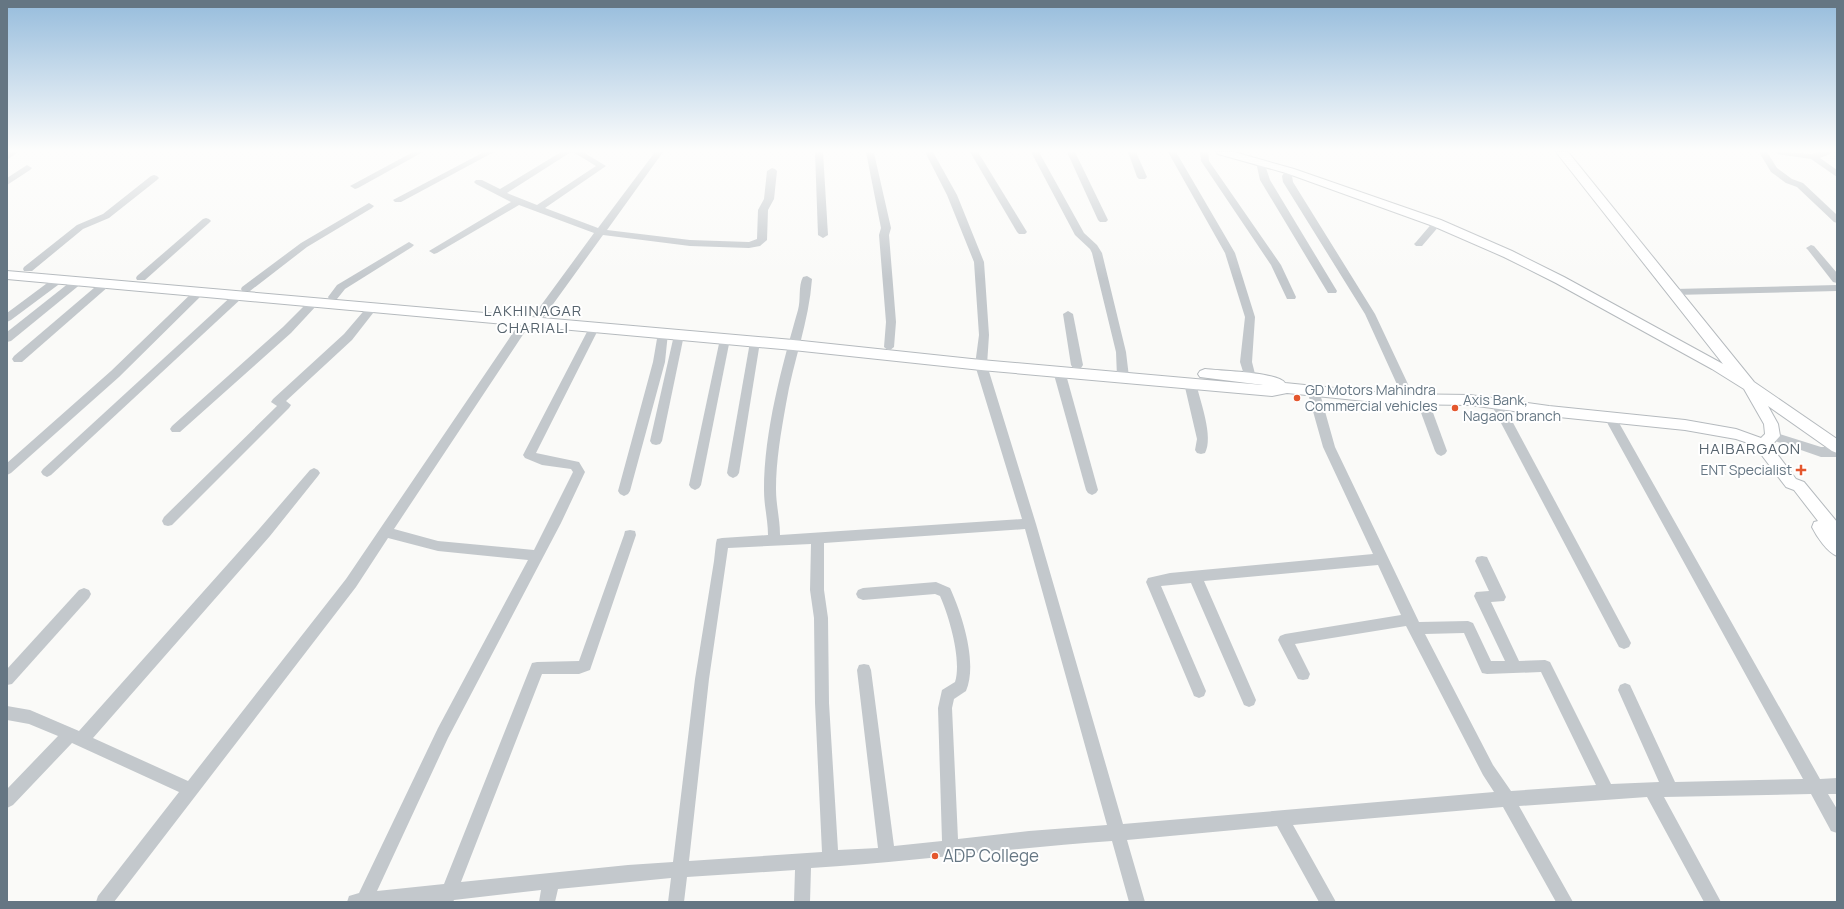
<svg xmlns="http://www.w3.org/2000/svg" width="1844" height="909" viewBox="0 0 1844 909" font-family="Manrope,sans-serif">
<rect width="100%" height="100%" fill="#fafaf8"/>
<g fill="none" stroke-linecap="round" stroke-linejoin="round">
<defs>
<path id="major" d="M1216 152H1234L1294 169 1441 220 1512 251 1564 277 1723 364 1556 152H1568L1754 382 1837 439V453L1832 451 1768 406 1778 424 1780 436 1771 446 1796 479 1804 482 1837 522V556C1827 552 1817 537 1812 527L1814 522 1818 521 1794 490 1786 487 1757 449 1745 442 1736 439 1685 430 1549 416 1470 405 1394 404 1287 393 1272 396 981 370 793 350 7 279V271L793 340 981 360 1263 385 1200 377 1198 374 1200 371 1205 369C1220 371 1278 372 1285 383L1394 394 1470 395 1549 406 1685 420 1736 429 1761 438 1765 434 1764 424 1744 389 1712 369 1556 283 1504 257 1433 226 1286 173 1218 154Z"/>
</defs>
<!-- major casing -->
<use href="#major" stroke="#b5babe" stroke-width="2"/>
<!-- minor -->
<g fill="#c3c8cc" fill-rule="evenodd">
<polygon points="9,152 18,152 7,160"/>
<polygon points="413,152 423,152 358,188 355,189 350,186"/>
<polygon points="484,152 494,152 401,202 395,202 393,200"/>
<path d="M561 152H571L507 193 537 205 596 166 573 152H583L606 166 545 208 598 228 655 152H663L607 230 690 240 749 242 757 239 758 210 764 199 767 171 772 168 775 169 777 171 774 199 768 210 767 240 760 246 749 248 690 246 603 235 538 325 530 324 394 529 438 541 534 550 573 472 571 469 542 465 525 458 523 455 589 328 590 325H598L599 328 536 453 579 462 585 472 561 523 448 738 377 891 444 884 532 663 537 662 579 661 624 535 625 531 630 530 635 531 636 535 590 670 579 674H542L461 882 628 865 673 862 695 679 714 561 716 543 717 539 722 538 768 535C768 520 764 506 764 490 764 431 782 366 798 310 801 300 798 286 803 277L807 276 812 279C809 322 793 362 786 404 781 432 776 461 776 489 776 505 780 519 780 535L1022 519 975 365 979 335 974 262 947 195 925 152H933L957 195 984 262 989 335 987 365 1036 524 1123 824 1494 792 1483 775 1406 626 1295 644 1310 674 1308 679 1303 680 1298 679 1280 644 1278 640 1280 636 1285 634 1401 615 1378 565 1204 581 1256 700 1254 705 1249 707 1244 705 1191 583 1161 586 1206 691 1204 696 1199 698 1194 696 1192 691 1146 582 1148 578 1170 573 1373 554 1323 447 1307 390 1309 387H1317L1319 390 1335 447 1419 622 1468 621 1473 623 1491 661H1505L1474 596 1476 592 1489 591 1475 561 1477 557 1482 556 1487 557 1506 597 1504 601 1491 602 1519 661 1545 660 1550 662 1611 784 1659 782 1618 690 1620 685 1625 683 1630 685 1675 782 1803 779 1604 417 1606 414H1614L1820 779 1837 778V794H1828L1837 809V833L1831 831 1811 794 1664 797 1721 902H1704L1647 797 1519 806 1573 902H1556L1503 807 1293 825 1336 902H1319L1277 826 1127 840 1145 902H1129L1112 841C1011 848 911 862 811 868L810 902H794L795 870 687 877 684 902H668L671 878 558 889 555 902H539L541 890 454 900 453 902H347L349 896 359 893 438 728 528 560 438 551 388 538 356 587 114 902H96L98 896 179 792 72 743 13 805 7 808V789L58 736 29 724 7 720V706L30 710 79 731 260 528 310 470 314 468 318 470 320 473 318 476 270 536 93 738 188 781 346 579 523 318 531 319 594 233 519 205 437 253 434 254 429 251 511 202 476 184 474 182 476 180H482L500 189ZM1025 529 1107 825 1029 831 958 839 952 708 954 699 966 691C978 663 962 614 950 588L936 582 863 588 858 590 856 594 858 598 863 600 935 594 940 596C949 616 962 660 955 682L942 690 938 708 942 841 894 846 871 670 869 665 864 664 859 665 857 670 878 848 838 850 829 703 828 618 824 590V543ZM811 544 810 590 814 618 815 703 822 852 689 861 709 679 728 548ZM1464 633 1482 673 1487 674 1541 672 1596 785 1511 791 1493 765 1425 634Z"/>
<polygon points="815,152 823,152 828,235 823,238 818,235"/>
<polygon points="866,152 874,153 891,228 889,235 896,322 894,347 889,351 884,347 886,322 879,235 881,228"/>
<polygon points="970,152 978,152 1027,232 1025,234 1019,234 1017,232"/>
<polygon points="1031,152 1039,152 1084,233 1097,245 1102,253 1126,352 1129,377 1127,380 1119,380 1117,377 1116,352 1092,253 1090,249 1075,235"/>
<polygon points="1067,152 1075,152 1108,220 1106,222 1100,222 1098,220"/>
<polygon points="1128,152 1136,152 1147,177 1145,179 1139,179 1137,177"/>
<polygon points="1168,152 1176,152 1235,253 1255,317 1252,362 1256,378 1254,381 1246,381 1240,362 1245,317 1225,253"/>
<polygon points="1200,152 1208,152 1209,161 1281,265 1296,297 1295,299 1287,299 1271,265 1201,161"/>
<polygon points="1759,152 1767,152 1777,168 1792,179 1803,183 1837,215 1837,223 1834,222 1797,187 1786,183 1771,172"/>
<polygon points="1776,152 1812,154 1819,152 1831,152 1830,154 1820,158 1837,170 1837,177 1811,159 1777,154"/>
<polygon points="1260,159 1264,162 1270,180 1337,291 1336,293 1328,293 1260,180 1256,162"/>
<polygon points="27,165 32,168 30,170 7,185 7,178"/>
<polygon points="1290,168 1295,171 1292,176 1293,182 1375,314 1415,399 1413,402 1405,402 1365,314 1283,182 1282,176 1287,169"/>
<polygon points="154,175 157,176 159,178 157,180 109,218 83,229 32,271 24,271 23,269 24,267 77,225 103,214 151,176"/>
<polygon points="369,203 374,206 372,208 307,247 250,291 242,291 241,289 242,287 301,243"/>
<polygon points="206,218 209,219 211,221 209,223 145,280 137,280 136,278 137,276 203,219"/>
<polygon points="1437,220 1442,223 1440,225 1422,246 1416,246 1414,244 1416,242 1434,221"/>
<polygon points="409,242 414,245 412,247 345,289 337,299 329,299 328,297 337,285"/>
<polygon points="1811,245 1814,246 1837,273 1837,283 1833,282 1808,250 1806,248"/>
<polygon points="58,277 62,278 63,280 62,282 11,320 7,322 7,313 54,278"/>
<polygon points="78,278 82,279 83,281 82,283 11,341 7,342 7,332 74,279"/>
<polygon points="105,281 110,284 109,286 22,362 14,362 12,359 14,356 101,282"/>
<polygon points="1837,285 1837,291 1674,295 1669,292 1674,289"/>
<polygon points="199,289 204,292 203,294 119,377 11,473 7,475 7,463 111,371 195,290"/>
<polygon points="239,292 244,295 243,297 51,475 47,477 43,475 41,472 43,469 235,293"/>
<polygon points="313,300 318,303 317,305 291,333 180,432 172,432 170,429 172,426 283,327 309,301"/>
<polygon points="372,305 377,308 352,340 286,401 291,405 289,408 172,525 168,526 164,525 162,521 164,517 277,406 271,402 273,399 344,334 368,306"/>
<polygon points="1068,311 1073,314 1083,365 1081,368 1073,368 1071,365 1063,314"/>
<polygon points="663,329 668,333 665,362 630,491 628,494 624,496 620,494 618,491 653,362 658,333"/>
<polygon points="679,331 684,335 662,441 660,444 656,445 652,444 650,441 674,335"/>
<polygon points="725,335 730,339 701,485 699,488 695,490 691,488 689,485 720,339"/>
<polygon points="755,338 760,342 739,473 737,476 733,478 729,476 727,473 750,342"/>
<polygon points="1059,367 1063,368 1065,371 1098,490 1096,493 1092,495 1088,493 1086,490 1053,371 1055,368"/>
<path d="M1190 379 1194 380 1196 383C1200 401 1214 437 1205 453L1201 454 1197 453 1195 450 1197 439 1184 383 1186 380Z"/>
<polygon points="1422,395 1426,396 1428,399 1447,451 1445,454 1441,456 1437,454 1435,451 1416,399 1418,396"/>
<polygon points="1497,400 1501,401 1503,404 1629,639 1631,643 1629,647 1624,649 1619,647 1491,404 1493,401"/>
<polygon points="1773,432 1821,447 1837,447 1837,457 1821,457 1769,439 1767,436 1769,433"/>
<polygon points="84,588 89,590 91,594 89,598 12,684 7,685 7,669 79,590"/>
</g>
<!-- major -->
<use href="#major" fill="#fff" fill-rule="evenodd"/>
</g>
<!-- sky -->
<linearGradient id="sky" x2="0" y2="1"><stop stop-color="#96bcdc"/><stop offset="0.54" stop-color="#fdfdfc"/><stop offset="1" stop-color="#fdfdfc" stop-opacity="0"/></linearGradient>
<rect width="1844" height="279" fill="url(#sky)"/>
<!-- markers -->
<g fill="#e4572e" stroke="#fff" stroke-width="1.5">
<circle cx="1297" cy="398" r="4"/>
<circle cx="1455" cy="408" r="4"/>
<path d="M1799 464h4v4h4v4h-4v4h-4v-4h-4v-4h4z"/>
<circle cx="935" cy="856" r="4"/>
</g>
<g text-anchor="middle" stroke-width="4" stroke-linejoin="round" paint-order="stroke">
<!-- poi labels -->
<g font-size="14" fill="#657683" stroke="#fff" text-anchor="start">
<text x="1305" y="395">GD Motors Mahindra<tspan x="1305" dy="16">Commercial vehicles</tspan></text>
<text x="1463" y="405">Axis Bank,<tspan x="1463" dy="16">Nagaon branch</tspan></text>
<text x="1792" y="475" text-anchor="end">ENT Specialist</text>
</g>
<!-- neighbourhood labels -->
<g font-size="15" letter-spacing="1" fill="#57646e" stroke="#fff">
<text x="533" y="316">LAKHINAGAR<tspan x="533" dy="17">CHARIALI</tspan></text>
<text x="1750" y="454">HAIBARGAON</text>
</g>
<!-- near-poi labels -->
<g font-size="17" fill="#657683" stroke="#fff" text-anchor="start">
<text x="943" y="862">ADP College</text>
</g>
</g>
<!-- border -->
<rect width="1844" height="909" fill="none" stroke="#657683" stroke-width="16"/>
</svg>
